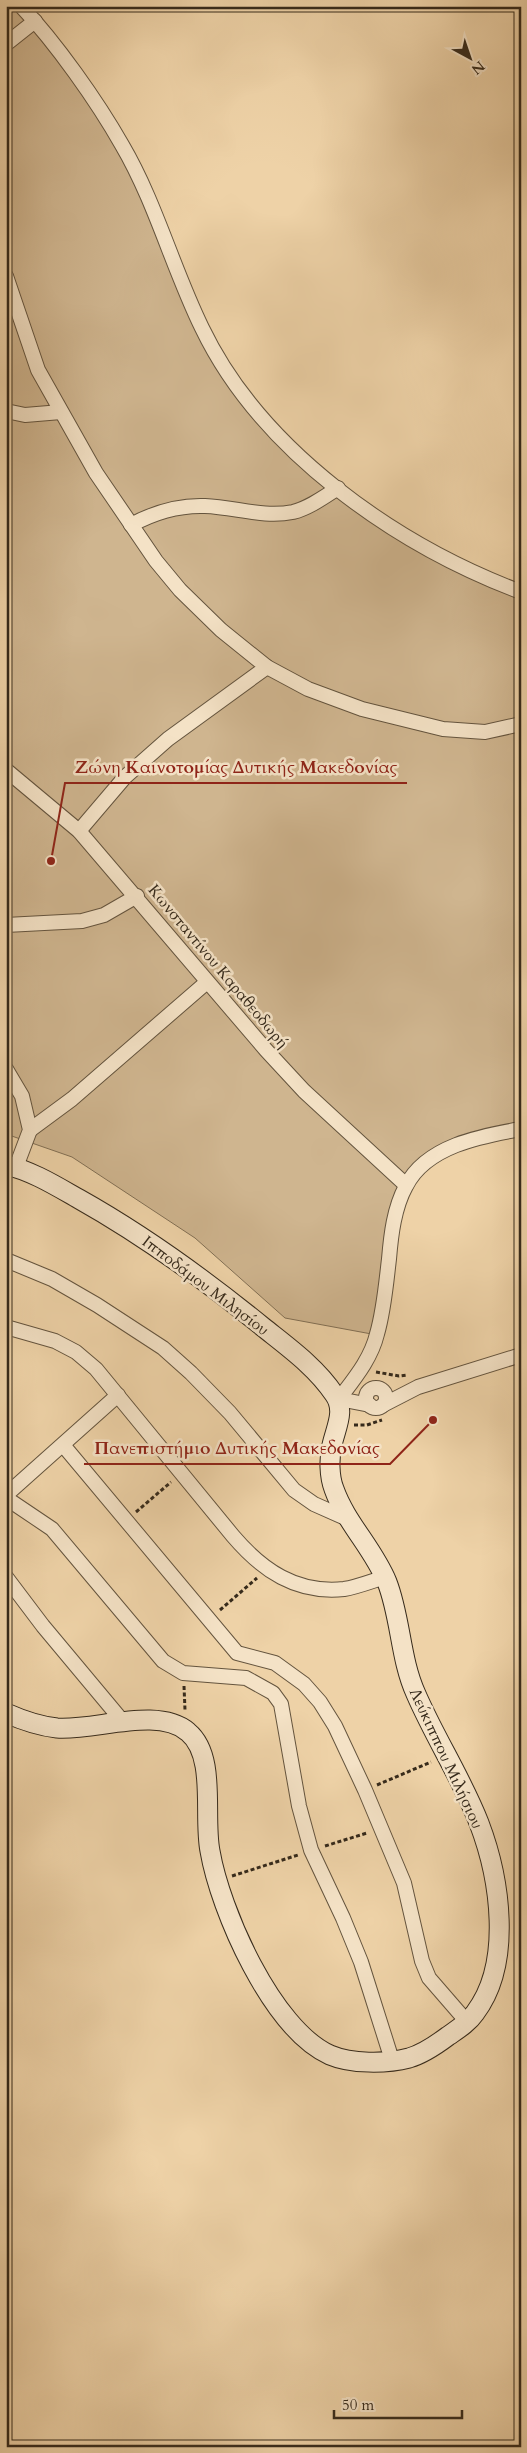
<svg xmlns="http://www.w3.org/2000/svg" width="527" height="2453" viewBox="0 0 527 2453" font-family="Cardo,serif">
<rect width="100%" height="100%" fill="#eed2a7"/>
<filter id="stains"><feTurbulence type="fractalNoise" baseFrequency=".004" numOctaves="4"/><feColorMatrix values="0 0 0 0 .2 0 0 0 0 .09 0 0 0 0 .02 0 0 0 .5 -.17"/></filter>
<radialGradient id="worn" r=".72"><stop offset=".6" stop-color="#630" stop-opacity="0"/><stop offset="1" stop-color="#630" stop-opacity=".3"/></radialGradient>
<!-- grass -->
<polygon fill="#cfb58f" stroke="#827055" points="6,6 21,6 123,146 173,264 254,408 378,518 521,592 521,1129 439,1153 406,1185 377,1335 285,1318 195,1238 72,1157 6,1134"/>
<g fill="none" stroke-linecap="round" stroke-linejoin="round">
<defs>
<g id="street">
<path d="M21 6C56 43 97 101 122 145 155 201 173 269 202 328 261 451 396 545 521 592"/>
<polyline points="6,44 35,21"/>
<polyline points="6,276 38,370 96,473 156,561 180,590 221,630 267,667 308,689 362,709 443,729 485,732 521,724"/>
<polyline points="6,411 25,415 61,412"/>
<path d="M131 525C153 513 179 505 205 506 235 507 263 518 293 512 309 508 324 497 338 488"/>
<polyline points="6,770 79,831 266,1050 304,1091 406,1185"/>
<polyline points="79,831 125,777 168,739 267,667"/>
<polyline points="6,925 82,921 104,915 137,896"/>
<polyline points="6,1069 22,1096 30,1130 16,1167"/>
<polyline points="30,1130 72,1099 207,982"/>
<polyline points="6,1260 52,1279 97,1305 163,1348 191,1373 230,1413 294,1490 314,1504 350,1520"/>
<path d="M6 1327 55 1341 76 1352 96 1369 233 1536C262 1570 296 1594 344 1589 357 1587 372 1581 385 1577"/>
<circle cx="376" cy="1398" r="10"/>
<path d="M339 1399C354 1379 371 1359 377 1334 384 1310 386 1284 389 1259 391 1235 394 1208 406 1186 426 1146 481 1136 521 1129"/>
<polyline points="339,1399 370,1405"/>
<polyline points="383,1405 418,1387 521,1355"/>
<polyline points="63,1445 237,1653 275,1663 304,1684 320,1702 335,1726 365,1790 404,1883 422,1961 429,1978 468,2023"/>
<polyline points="6,1495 118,1395"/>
<polyline points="6,1498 52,1529 163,1661 183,1673 246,1678 273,1693 281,1704 299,1806 311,1850 343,1918 361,1962 392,2060"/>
<polyline points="6,1577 43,1626 124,1723"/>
</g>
<path id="secondary" d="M6 1165C32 1171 56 1186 79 1199 145 1236 204 1279 263 1327 288 1347 316 1367 334 1394 346 1410 336 1427 332 1445 329 1458 329 1476 334 1489 346 1523 373 1548 387 1582 401 1618 400 1659 416 1694 435 1738 462 1779 479 1823 500 1878 513 1963 475 2013 468 2023 458 2029 448 2036 436 2045 423 2054 409 2058 386 2064 351 2064 330 2055 272 2029 220 1910 210 1851 203 1816 217 1756 188 1732 158 1706 95 1731 57 1728 38 1726 24 1721 6 1713"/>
</defs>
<!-- street casing -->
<use href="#street" stroke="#64543e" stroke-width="16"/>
<!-- secondary casing -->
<use href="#secondary" stroke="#362a1b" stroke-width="21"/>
<!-- path -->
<g stroke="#362a1b" stroke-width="3" stroke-dasharray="4 2.5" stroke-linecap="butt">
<polyline points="376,1372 399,1376 407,1375"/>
<polyline points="354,1425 367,1425 382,1420"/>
<polyline points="136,1512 171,1482"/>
<polyline points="220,1610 257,1578"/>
<polyline points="184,1686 185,1710"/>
<polyline points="377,1785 431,1762"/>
<polyline points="325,1846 367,1833"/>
<polyline points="232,1876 298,1855"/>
</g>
<!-- street -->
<use href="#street" stroke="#f4e2c6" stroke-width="14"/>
<!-- secondary -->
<use href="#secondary" stroke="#f4e2c6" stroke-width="19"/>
</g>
<g text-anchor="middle" stroke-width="5" stroke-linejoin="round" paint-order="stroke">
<!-- street labels -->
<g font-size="16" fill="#362a1b" stroke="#f4e2c6">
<text transform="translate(219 966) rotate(50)" y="6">Κωνσταντίνου Καραθεοδωρή</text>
<text transform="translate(206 1285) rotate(37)" y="6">Ιπποδάμου Μιλησίου</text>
<text transform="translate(447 1758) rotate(65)" y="6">Λεύκιππου Μιλήσιου</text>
</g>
</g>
<!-- callouts -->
<path fill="none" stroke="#8f2418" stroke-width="2" d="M51 861L65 783H407M433 1420L390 1464H84"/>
<g fill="#8f2418" stroke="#f4e2c6" stroke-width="2">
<circle cx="51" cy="861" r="5"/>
<circle cx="433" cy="1420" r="5"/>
</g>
<g font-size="18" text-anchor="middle" font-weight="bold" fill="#8f2418" stroke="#f4e2c6" stroke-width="5" stroke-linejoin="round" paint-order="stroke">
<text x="236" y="773">Ζώνη Καινοτομίας Δυτικής Μακεδονίας</text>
<text x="237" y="1454">Πανεπιστήμιο Δυτικής Μακεδονίας</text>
</g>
<!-- margin -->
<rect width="527" height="2453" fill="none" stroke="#eed2a7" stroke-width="25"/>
<rect x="8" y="8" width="512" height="2438" fill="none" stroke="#362a1b" stroke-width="2.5"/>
<rect x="12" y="12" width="502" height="2428" fill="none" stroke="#362a1b"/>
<!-- north arrow -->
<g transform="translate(470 58) rotate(140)" stroke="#f4e2c6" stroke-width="4" paint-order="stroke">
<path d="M0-4L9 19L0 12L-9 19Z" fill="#362a1b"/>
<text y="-8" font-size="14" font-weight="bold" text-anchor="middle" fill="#362a1b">N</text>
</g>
<!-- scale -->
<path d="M334 2410v8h128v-8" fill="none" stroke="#362a1b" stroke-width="2.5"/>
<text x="342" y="2410" font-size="15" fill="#362a1b" stroke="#f4e2c6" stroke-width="4" paint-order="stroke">50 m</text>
<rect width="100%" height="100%" filter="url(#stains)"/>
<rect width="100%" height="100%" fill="url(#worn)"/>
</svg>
